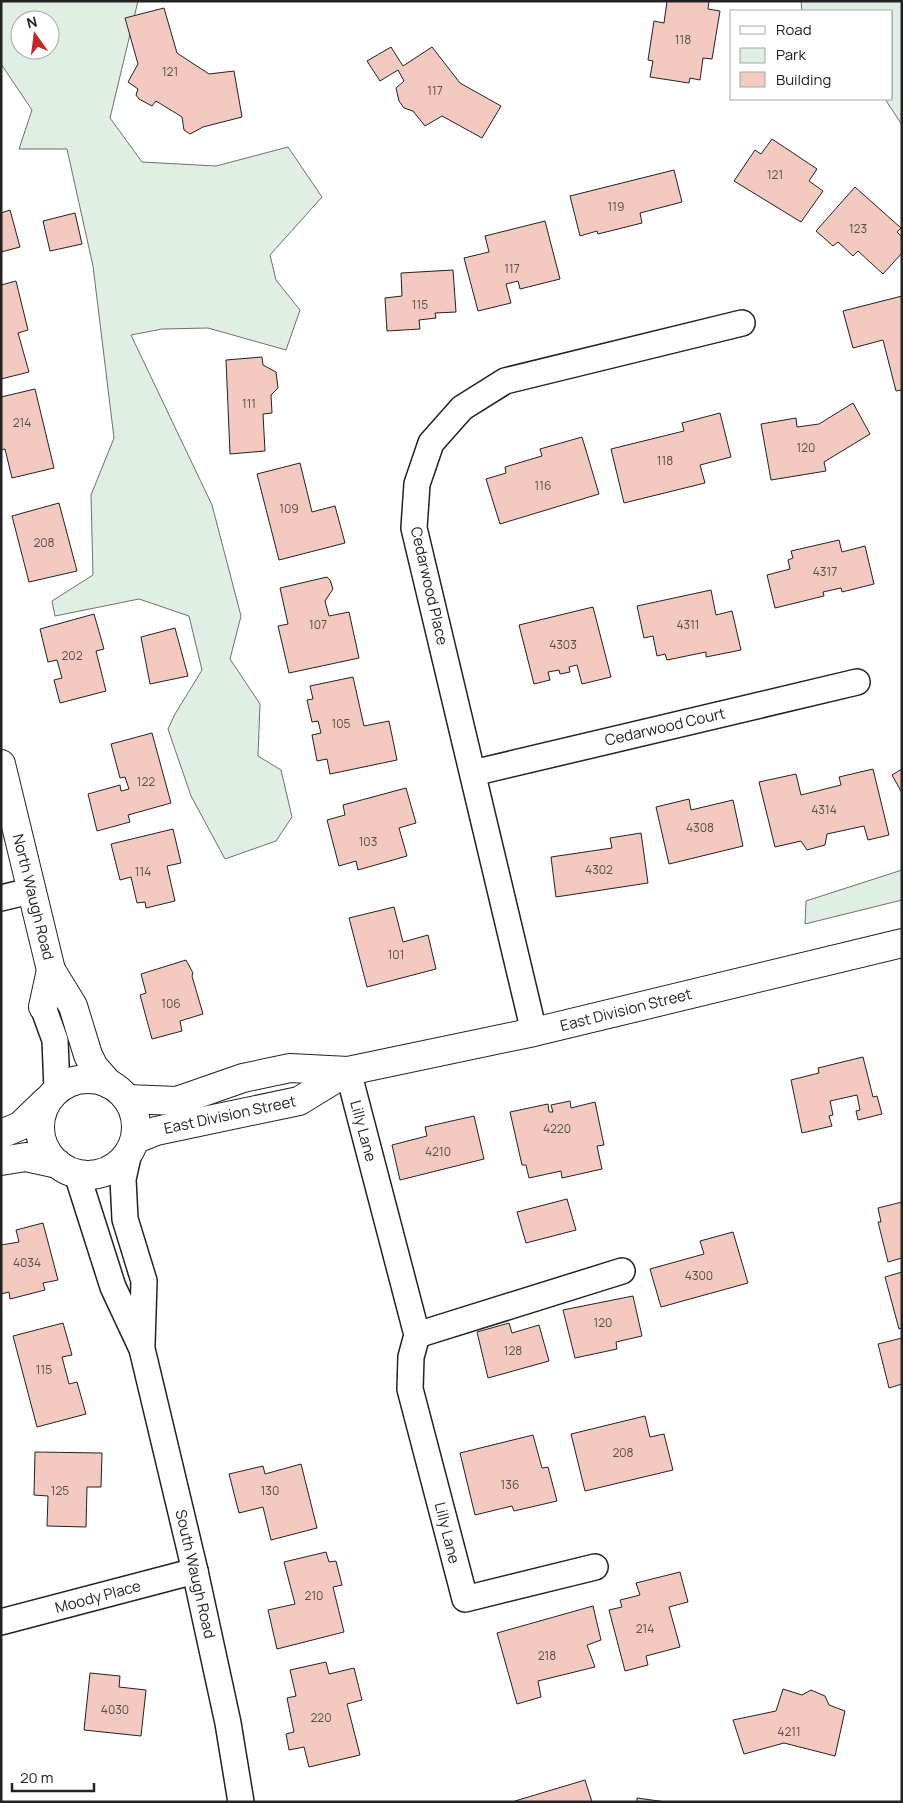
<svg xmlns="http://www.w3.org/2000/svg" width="903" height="1803" viewBox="0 0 903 1803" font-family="Manrope,sans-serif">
<rect width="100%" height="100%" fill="#fff"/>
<!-- green -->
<g fill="#e0efe3" stroke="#6f6f6f" fill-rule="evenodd">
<path d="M1 1H138L110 118 142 162 216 166 288 147 322 197 270 255 276 280 300 310 286 350 208 328 162 329 131 335 212 505 241 616 230 659 260 704 258 756 281 770 292 817 276 841 225 859 191 796 168 729 175 714 202 670 189 616 139 599 55 616 52 601 93 575 91 495 114 438 93 266 67 149H19L32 110 1 64ZM20 20H50V50H20Z"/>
<polygon points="801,1 902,1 902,125 885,99 892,99 892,11 802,11"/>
<polygon points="902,870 902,900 805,924 806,901"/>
</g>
<!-- building -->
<g fill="#f3c9c0" stroke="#222">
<polygon points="667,1 709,1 708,9 720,11 712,59 703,58 700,80 690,78 689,83 650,77 653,61 648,60 654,21 664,23"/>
<polygon points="164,8 177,53 209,74 234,71 242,117 203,127 190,134 184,130 182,117 156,101 152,106 139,99 136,95 138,89 128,82 138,64 125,18"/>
<polygon points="391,47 403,66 432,47 460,83 501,106 482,138 442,116 425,126 413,111 404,108 399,101 396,88 404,81 398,70 380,81 367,61"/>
<polygon points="772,139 817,169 809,181 823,191 801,222 734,181 755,150 761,154"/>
<polygon points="674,170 682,202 640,213 642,223 598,234 597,231 580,236 570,196"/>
<polygon points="855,187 901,228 897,232 902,237 902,253 883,274 858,251 853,256 838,242 833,246 816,231"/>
<polygon points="10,210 20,247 1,252 1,213"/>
<polygon points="75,213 82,244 50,251 43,221"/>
<polygon points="545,221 560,279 520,289 518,281 506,284 511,303 478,311 464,258 489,252 485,236"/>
<polygon points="453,270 456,312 435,313 436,318 419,320 420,329 387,331 385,298 402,296 401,273"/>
<polygon points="16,281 28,330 18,333 29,372 1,379 1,285"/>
<polygon points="902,296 902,390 896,391 883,340 853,348 843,311"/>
<polygon points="262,357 263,365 276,372 278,388 271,395 272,413 263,414 265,451 230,454 226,360"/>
<polygon points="35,389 54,468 12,478 5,449 1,450 1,397"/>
<polygon points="853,403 870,434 824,462 826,471 771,480 761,424 796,418 797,427 819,424"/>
<polygon points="720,413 731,457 700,465 705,483 624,503 611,449 684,431 682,423"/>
<polygon points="582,437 599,494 500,524 486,479 506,473 505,467 542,456 540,449"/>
<polygon points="300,463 312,512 335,506 345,543 279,560 257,474"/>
<polygon points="59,503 77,571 29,582 12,516"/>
<polygon points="839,540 842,552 865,546 874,584 842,592 841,588 823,592 824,596 775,608 767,575 790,569 788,560 793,558 791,551"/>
<polygon points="327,577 330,580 333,589 325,601 329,616 349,612 359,658 289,673 278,626 288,624 280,588"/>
<polygon points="711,590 716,615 732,611 741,650 706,657 706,652 667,660 665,654 657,656 653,636 644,638 637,606"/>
<polygon points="593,607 611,677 582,684 577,665 569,667 570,672 560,674 559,670 548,672 550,680 534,684 519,625"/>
<polygon points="94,614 104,649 96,651 106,691 60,703 54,680 62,678 57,660 48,662 40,629"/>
<polygon points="175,628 188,676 150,684 141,637"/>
<polygon points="353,677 364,726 389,721 397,760 330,774 327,759 317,761 312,735 321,733 318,721 312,722 307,700 313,699 310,686"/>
<polygon points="152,733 171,803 128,815 130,822 97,831 88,794 120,785 121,791 129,789 125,777 120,778 111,744"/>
<polygon points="873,769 889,835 868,840 864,826 827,834 825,845 807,850 801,841 775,847 759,782 796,774 801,795 841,785 839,777"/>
<polygon points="902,769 902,793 892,775"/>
<polygon points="406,788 416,823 399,828 407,856 358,870 356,861 339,866 327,820 345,815 343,805"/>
<polygon points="689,799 691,810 733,800 743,846 669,864 656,807"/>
<polygon points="173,829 181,863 167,866 175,901 146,908 145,902 137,903 131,877 120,880 111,844"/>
<polygon points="641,833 648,883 556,897 551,857 612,848 610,838"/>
<polygon points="394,907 403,942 428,935 436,969 367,987 349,918"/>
<polygon points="186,960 193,973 192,976 203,1014 180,1021 182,1031 152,1039 140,995 146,993 141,974"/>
<polygon points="863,1057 873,1097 877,1096 882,1114 858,1120 856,1111 860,1110 857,1095 830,1101 833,1115 829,1116 832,1126 802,1133 791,1080 819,1073 818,1068"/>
<polygon points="570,1101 571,1108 595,1102 604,1145 597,1146 602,1169 562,1178 561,1171 529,1178 526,1165 522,1165 510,1112 548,1104 549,1112 553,1112 551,1105"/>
<polygon points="474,1116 484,1159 400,1180 392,1145 427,1136 425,1127"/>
<polygon points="567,1199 576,1230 526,1243 517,1212"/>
<polygon points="902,1202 902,1258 888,1262 878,1222 881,1222 878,1208"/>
<polygon points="43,1223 58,1280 43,1283 45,1290 10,1299 9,1292 1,1294 1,1245 19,1242 16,1230"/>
<polygon points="733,1232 748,1283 661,1307 650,1269 704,1254 700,1241"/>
<polygon points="902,1272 902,1328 899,1329 885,1277"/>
<polygon points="633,1296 642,1336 616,1342 617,1349 575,1358 563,1310"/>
<polygon points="63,1323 72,1355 62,1357 69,1384 77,1382 86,1414 37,1427 13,1336"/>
<polygon points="509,1323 512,1333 539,1325 549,1361 488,1378 477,1332"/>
<polygon points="902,1338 902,1384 889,1388 878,1344"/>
<polygon points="645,1416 650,1437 664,1434 673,1470 585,1491 571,1434"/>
<polygon points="533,1435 542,1468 548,1467 557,1501 514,1511 512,1506 475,1515 460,1453"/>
<polygon points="35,1452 102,1453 101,1487 87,1487 86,1527 47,1526 48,1496 34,1495"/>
<polygon points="301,1464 317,1528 271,1540 263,1507 239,1513 229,1474 263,1466 265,1474"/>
<polygon points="326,1552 329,1562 336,1561 342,1585 333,1587 344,1632 277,1649 268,1610 295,1604 284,1562"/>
<polygon points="680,1572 688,1602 669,1607 680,1647 646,1656 648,1665 625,1671 609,1610 622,1607 620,1600 640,1595 636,1583"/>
<polygon points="593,1606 601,1640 587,1645 595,1667 538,1681 541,1697 517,1704 497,1633"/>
<polygon points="326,1662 329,1674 354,1668 362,1700 347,1704 360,1755 309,1767 304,1747 289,1750 286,1734 294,1732 287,1698 296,1696 290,1670"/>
<polygon points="90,1673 120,1676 119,1687 146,1690 141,1736 84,1730"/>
<polygon points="783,1689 802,1695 811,1690 825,1696 829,1705 845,1711 835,1756 784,1743 744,1754 733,1720 776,1711"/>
<polygon points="585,1780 592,1802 515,1802 515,1801"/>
<polygon points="637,1798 666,1802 637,1802"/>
</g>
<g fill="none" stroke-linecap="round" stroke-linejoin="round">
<defs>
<g id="street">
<polyline points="473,773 857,682"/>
<polyline points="1,898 30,891"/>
<polyline points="43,1007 55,1040 57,1089"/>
<polyline points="534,1032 414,528 417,484 431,443 462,408 505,381 742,323"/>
<polyline points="348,1071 417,1335 411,1357 410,1389 465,1599 595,1567"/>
<polyline points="129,1152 123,1179 125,1219 144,1281 142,1344"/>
<polyline points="77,1174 113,1287 142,1349 195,1571 228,1723 241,1802"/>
<polyline points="417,1335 622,1271"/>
<polyline points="1,1622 195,1571"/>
</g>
<g id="secondary">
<polyline points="1,764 51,970 73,1006 88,1055 94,1067 109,1084"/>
<polyline points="43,1007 51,970"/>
<circle cx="88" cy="1127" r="48"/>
<polyline points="127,1099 177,1101 243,1078 290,1068 348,1071 534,1032 902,943"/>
<polyline points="1,1134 20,1126 46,1101"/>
<polyline points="136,1139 156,1131 299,1101 348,1071"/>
<polyline points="1,1161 26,1157 58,1164"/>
</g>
</defs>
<!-- street casing -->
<use href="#street" stroke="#222" stroke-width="28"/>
<!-- secondary casing -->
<use href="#secondary" stroke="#222" stroke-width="30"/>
<!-- street -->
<use href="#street" stroke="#fff" stroke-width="25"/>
<!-- secondary -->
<use href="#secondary" stroke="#fff" stroke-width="28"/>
</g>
<g text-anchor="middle" stroke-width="4" stroke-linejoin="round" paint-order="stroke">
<!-- number labels -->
<g font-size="12" fill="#564c4a">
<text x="683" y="44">118</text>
<text x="170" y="76">121</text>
<text x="435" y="95">117</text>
<text x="775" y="179">121</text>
<text x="616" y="211">119</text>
<text x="858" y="233">123</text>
<text x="512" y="273">117</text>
<text x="420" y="309">115</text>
<text x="249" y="408">111</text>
<text x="22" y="427">214</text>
<text x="806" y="452">120</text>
<text x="665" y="465">118</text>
<text x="543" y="490">116</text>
<text x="289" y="513">109</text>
<text x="44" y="547">208</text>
<text x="825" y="576">4317</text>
<text x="318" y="629">107</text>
<text x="688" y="629">4311</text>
<text x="563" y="649">4303</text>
<text x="72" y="660">202</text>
<text x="341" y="728">105</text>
<text x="146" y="786">122</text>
<text x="824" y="814">4314</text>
<text x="700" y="832">4308</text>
<text x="368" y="846">103</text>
<text x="599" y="874">4302</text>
<text x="143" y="876">114</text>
<text x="396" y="959">101</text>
<text x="171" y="1008">106</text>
<text x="557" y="1133">4220</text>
<text x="438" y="1156">4210</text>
<text x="27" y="1267">4034</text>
<text x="699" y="1280">4300</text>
<text x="603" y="1327">120</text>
<text x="513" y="1355">128</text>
<text x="44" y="1374">115</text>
<text x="623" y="1457">208</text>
<text x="510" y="1489">136</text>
<text x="60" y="1495">125</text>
<text x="270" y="1495">130</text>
<text x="314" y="1600">210</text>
<text x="645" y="1633">214</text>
<text x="547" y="1660">218</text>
<text x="115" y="1714">4030</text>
<text x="321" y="1722">220</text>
<text x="789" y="1736">4211</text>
</g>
<!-- street labels -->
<g font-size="15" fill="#222" stroke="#fff">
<text transform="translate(429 586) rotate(77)" y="5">Cedarwood Place</text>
<text transform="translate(665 727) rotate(-13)" y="5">Cedarwood Court</text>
<text transform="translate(33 897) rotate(76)" y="5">North Waugh Road</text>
<text transform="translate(626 1010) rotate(-14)" y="5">East Division Street</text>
<text transform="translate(230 1115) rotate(-12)" y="5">East Division Street</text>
<text transform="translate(363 1131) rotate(75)" y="5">Lilly Lane</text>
<text transform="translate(447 1533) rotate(76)" y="5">Lilly Lane</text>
<text transform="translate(195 1574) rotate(77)" y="5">South Waugh Road</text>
<text transform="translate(98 1597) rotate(-15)" y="5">Moody Place</text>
</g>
</g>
<!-- border -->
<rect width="903" height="1803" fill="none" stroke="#222222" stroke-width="5"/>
<!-- legend -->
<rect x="730" y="10" width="162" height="90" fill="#ffffff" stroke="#a7a7a7"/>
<rect x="740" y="26" width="25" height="8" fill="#ffffff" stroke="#a7a7a7"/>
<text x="776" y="35" font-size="15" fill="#222222">Road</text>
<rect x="740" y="48" width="25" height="15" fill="#e0efe3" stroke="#a7a7a7"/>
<text x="776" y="60" font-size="15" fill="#222222">Park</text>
<rect x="740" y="72" width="25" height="15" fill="#f3c9c0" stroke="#a7a7a7"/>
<text x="776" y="85" font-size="15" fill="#222222">Building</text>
<!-- north arrow -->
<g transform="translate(35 35) rotate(346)"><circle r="24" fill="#ffffff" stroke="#a7a7a7"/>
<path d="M0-4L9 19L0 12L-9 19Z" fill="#c62828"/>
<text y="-8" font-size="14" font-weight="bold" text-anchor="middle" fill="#222222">N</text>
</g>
<!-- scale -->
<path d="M12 1783v8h82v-8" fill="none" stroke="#222222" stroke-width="2.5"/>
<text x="20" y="1783" font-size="15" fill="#222222" stroke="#ffffff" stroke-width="4" paint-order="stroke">20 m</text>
</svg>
